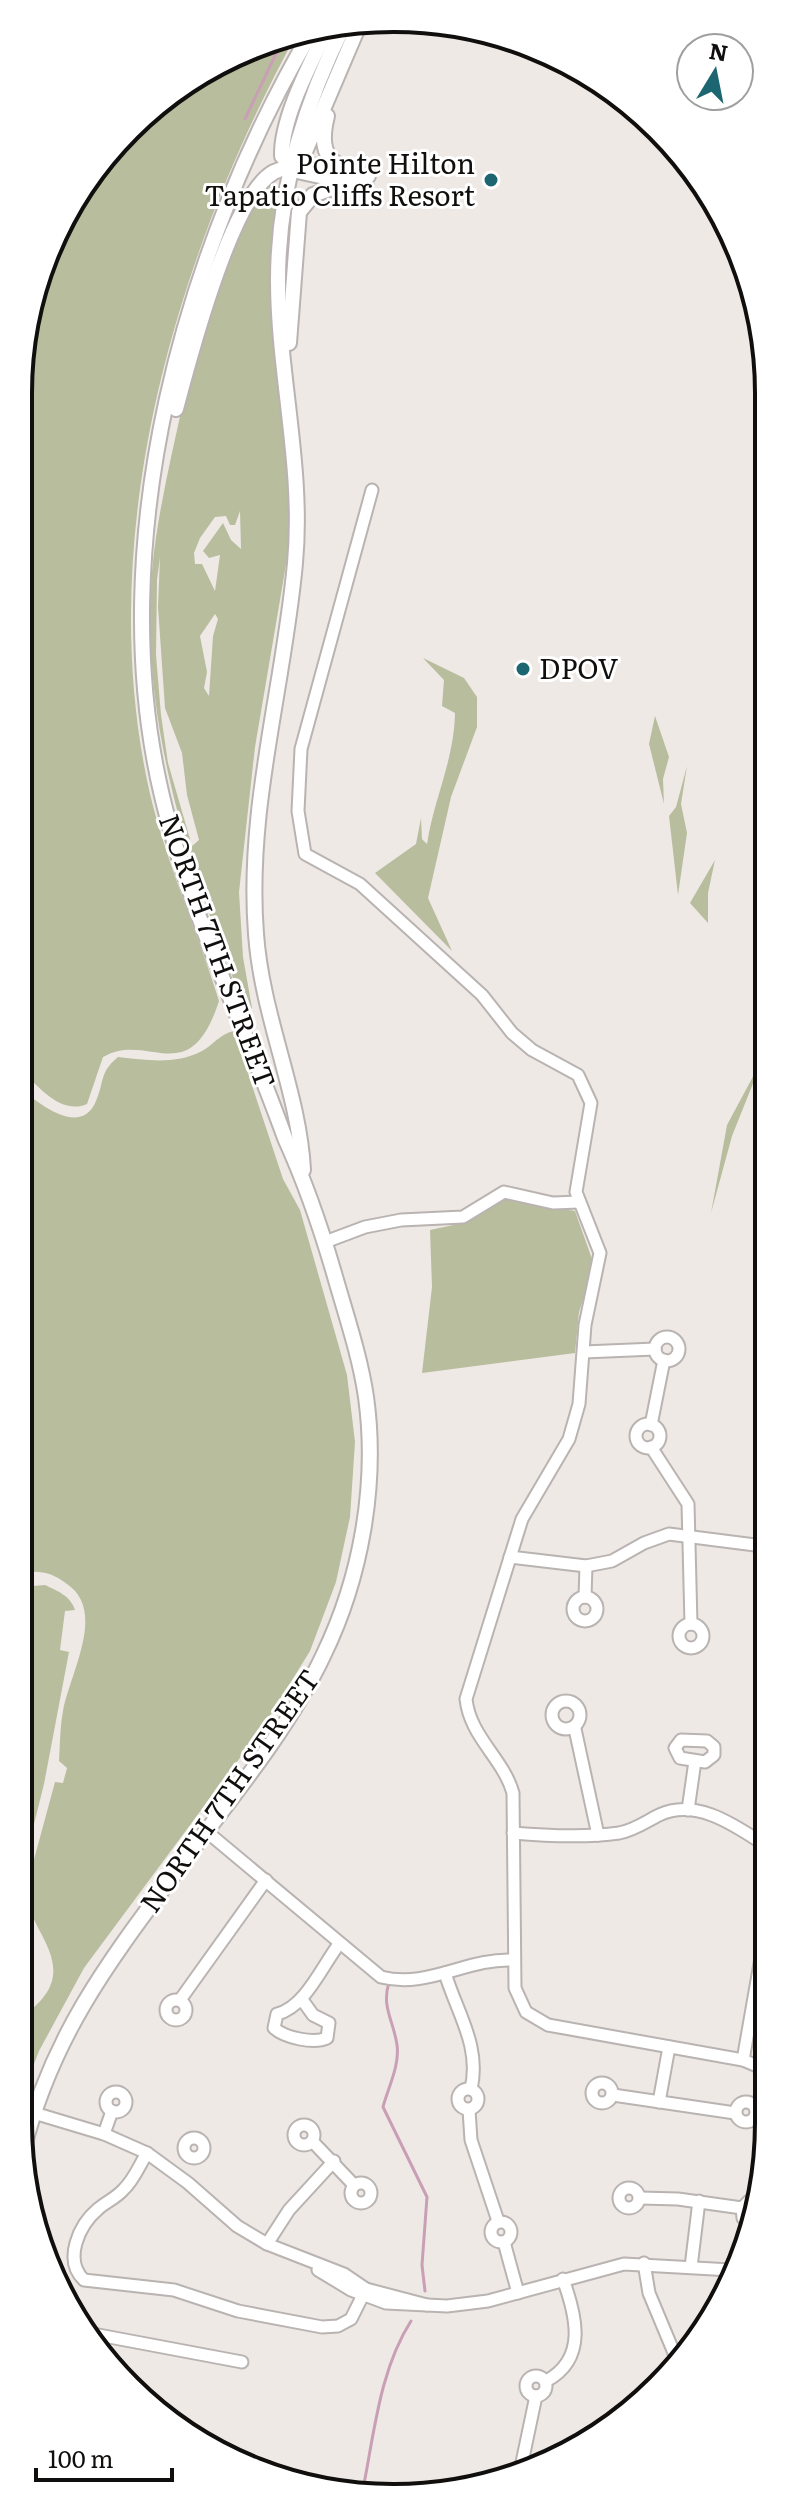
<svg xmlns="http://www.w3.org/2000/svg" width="787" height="2516" viewBox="0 0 787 2516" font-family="Literata,serif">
<rect width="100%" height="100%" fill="#efe9e6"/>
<!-- green -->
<g fill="#b8bd9e" fill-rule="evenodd">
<path d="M296 35C174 260 92 538 150 794 167 865 198 932 219 1001 189 1093 149 1030 103 1057L87 1104C61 1115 40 1088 22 1071L23 985 28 964 23 951 25 320 82 184 185 81Z"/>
<path d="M267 181 278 185 271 270 289 485V547L255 747 239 892 243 957 252 1008 247 1014C190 869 137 719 153 561 159 506 173 449 185 394 200 328 225 235 267 181ZM240 511 241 549 231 540 223 523 203 551 209 558 220 555 215 591 202 564H195L194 553 200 538 215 517 226 516 230 525H235ZM160 557 158 607 165 708 182 753 187 795 199 840 192 846 168 763 161 715 156 655 157 580ZM215 614 218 619 213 636 209 696 204 688 207 672 200 636Z"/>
<path d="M423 658 464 678 477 697V727L451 797 428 898 452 951 375 873 416 844 421 818 422 839 427 844C434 798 454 761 455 713L442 706 444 680Z"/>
<polygon points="655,716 669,757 663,779 664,804 649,744"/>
<polygon points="687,766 681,804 687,833 678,895 669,816 676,807"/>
<polygon points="715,860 708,893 708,923 690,903"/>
<path d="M234 1031 283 1179 300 1210 347 1375 355 1442 350 1517 336 1582 310 1651 265 1724 84 1968 39 2051 24 2090 18 2094V2022C27 2013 38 2005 45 1995 72 1958 25 1925 26 1889L55 1782 63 1783 67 1768 59 1761C60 1745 60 1727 63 1711 70 1673 107 1611 67 1584 51 1572 40 1570 20 1573L22 1090C41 1105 81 1137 96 1101 105 1080 99 1073 118 1057 147 1060 175 1065 202 1051 213 1045 221 1033 234 1031Z"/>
<polygon points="764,1056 732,1136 711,1213 727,1125"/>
<polygon points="499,1197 575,1211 592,1259 592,1273 579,1312 575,1353 422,1373 432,1287 430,1230 463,1223"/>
<path d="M45 1585C57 1591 70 1595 75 1610L65 1611 60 1650 69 1652 44 1784 19 1884 20 1587Z"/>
</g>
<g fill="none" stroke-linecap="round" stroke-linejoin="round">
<!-- stream -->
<g stroke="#c99fb5" stroke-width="3">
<polyline points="245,119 282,41"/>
<path d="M389 1983C381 2006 394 2022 397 2045 400 2065 388 2088 383 2107L427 2197 422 2265 425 2291"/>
<path d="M362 2494C374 2436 379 2371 411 2321"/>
</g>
<defs>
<g id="minor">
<path d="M372 490 301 749 298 811 305 854 360 884 482 995 512 1033 532 1050 578 1075 591 1103 576 1192 600 1253 585 1325 579 1404 569 1439 522 1519 466 1699C470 1737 503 1758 513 1793L515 1988 526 2012 548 2025 743 2060 762 2068"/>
<polyline points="325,1242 365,1227 401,1220 463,1217 504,1192 553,1203 579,1202"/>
<circle cx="667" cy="1349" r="12"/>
<polyline points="584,1352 655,1349"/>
<circle cx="648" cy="1436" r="12"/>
<polyline points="651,1425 664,1360"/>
<polyline points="651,1447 688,1504 691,1624"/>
<polyline points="510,1557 586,1566 612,1561 644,1543 669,1534 763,1546"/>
<polyline points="585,1597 586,1566"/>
<circle cx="585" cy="1609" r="12"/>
<circle cx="691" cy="1636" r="12"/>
<circle cx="566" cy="1715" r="14"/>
<polyline points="575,1729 598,1835"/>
<polygon points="681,1740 707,1741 714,1747 714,1755 705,1762 680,1758 675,1748"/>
<polyline points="688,1810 695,1761"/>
<path d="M206 1831 381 1977C428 1989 466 1958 513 1960"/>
<path d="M513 1833C548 1836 584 1838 619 1833 635 1830 645 1822 659 1815 695 1798 733 1824 762 1843"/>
<path d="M445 1973C457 2013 481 2046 471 2089"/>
<circle cx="176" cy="2010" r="10"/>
<polyline points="180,2000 266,1880"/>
<path d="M303 2001 313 2015 329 2023 327 2038C314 2044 285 2038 274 2028L277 2014C305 2007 321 1968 339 1944"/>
<polyline points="743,2060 762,1952"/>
<circle cx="602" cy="2093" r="10"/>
<circle cx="468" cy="2099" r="10"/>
<circle cx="116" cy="2102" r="10"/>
<polyline points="613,2095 735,2113"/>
<circle cx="746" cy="2112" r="10"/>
<polyline points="659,2102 669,2047"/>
<polyline points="469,2110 471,2140 498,2221"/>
<polyline points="34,2113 104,2134 147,2153 188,2183 237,2226 267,2244 344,2274 366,2289 427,2305"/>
<circle cx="304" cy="2135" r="10"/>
<polyline points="104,2134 112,2111"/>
<circle cx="194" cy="2148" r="10"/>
<polyline points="313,2142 354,2185"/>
<path d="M147 2153C139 2166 134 2180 123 2190 116 2198 106 2202 98 2209 79 2225 63 2260 84 2280L174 2290 238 2311 322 2327 338 2326 351 2319 366 2289"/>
<circle cx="361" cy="2193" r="10"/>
<circle cx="629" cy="2198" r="10"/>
<polyline points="640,2198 678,2199 742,2208"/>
<polyline points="751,2221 743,2218 742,2208 749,2201 759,2203"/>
<circle cx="501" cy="2232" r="10"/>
<polyline points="504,2242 518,2293"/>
<polyline points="267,2244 289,2210 334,2161"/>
<polyline points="644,2263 649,2293 677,2360"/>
<polyline points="691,2267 699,2201"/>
<polyline points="318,2270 351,2290 386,2303 447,2306 488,2301 624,2264 731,2270"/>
<polyline points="88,2333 242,2362"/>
<circle cx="536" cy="2386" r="10"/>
<path d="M546 2381C588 2359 576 2315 563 2279"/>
<polyline points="520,2472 536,2396"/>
</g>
<g id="major">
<path d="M329 25C312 61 281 117 282 156L297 171 366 186"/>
<path d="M327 116C317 155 330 167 368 176"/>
<polyline points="290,166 304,154 359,25"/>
<polyline points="289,343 299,212 313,195 344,184"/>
<path d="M176 409C189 360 231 195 274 172 299 160 322 166 347 171"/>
<path d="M303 1170C299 1092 262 1017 256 934 246 808 284 687 295 563 304 468 278 374 278 280 278 190 304 105 344 25"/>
<path d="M23 2150C53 2033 110 1960 180 1866 230 1799 287 1732 323 1656 361 1578 378 1484 366 1397 360 1357 347 1318 336 1280 322 1231 306 1184 285 1138 244 1024 190 914 162 796 102 544 184 248 313 29"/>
</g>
</defs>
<!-- minor casing -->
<use href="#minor" stroke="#b9b3b1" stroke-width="15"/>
<!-- major casing -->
<use href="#major" stroke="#b9b3b1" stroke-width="18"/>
<!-- minor -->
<use href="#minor" stroke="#fff" stroke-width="11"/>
<!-- major -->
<use href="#major" stroke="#fff" stroke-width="14"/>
</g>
<!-- markers -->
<g fill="#1c6672" stroke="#fff" stroke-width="3">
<circle cx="491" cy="180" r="8"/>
<circle cx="523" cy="669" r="8"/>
</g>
<g text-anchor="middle" stroke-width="6" stroke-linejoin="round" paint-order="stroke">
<!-- poi labels -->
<g font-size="28" fill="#110f0e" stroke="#fff" text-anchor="end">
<text x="475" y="174">Pointe Hilton<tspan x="475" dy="32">Tapatio Cliffs Resort</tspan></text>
<text x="539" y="679" text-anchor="start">DPOV</text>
</g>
<!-- street labels -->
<g font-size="28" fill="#110f0e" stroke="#fff">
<text transform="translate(217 951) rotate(70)" y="10">NORTH 7TH STREET</text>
<text transform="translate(230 1791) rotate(-55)" y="10">NORTH 7TH STREET</text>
</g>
</g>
<!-- crop -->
<path d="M0 0H787V2516H0ZM393 32H394A361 361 0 0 1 755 393V2123A361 361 0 0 1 394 2484H393A361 361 0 0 1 32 2123V393A361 361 0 0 1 393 32Z" fill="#fff" fill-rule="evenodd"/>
<path fill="none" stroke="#110f0e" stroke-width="4" d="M393 32H394A361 361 0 0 1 755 393V2123A361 361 0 0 1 394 2484H393A361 361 0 0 1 32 2123V393A361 361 0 0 1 393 32Z"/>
<!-- north arrow -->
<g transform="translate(715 72) rotate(10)"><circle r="38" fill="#ffffff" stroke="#a09f9f" stroke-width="2"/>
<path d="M0-6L14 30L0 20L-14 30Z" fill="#1c6672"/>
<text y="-12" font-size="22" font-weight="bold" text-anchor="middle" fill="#110f0e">N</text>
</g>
<!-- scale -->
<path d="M36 2468v12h136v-12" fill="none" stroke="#110f0e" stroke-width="4"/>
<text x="48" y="2468" font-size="24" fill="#110f0e" stroke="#ffffff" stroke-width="6" paint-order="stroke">100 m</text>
</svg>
